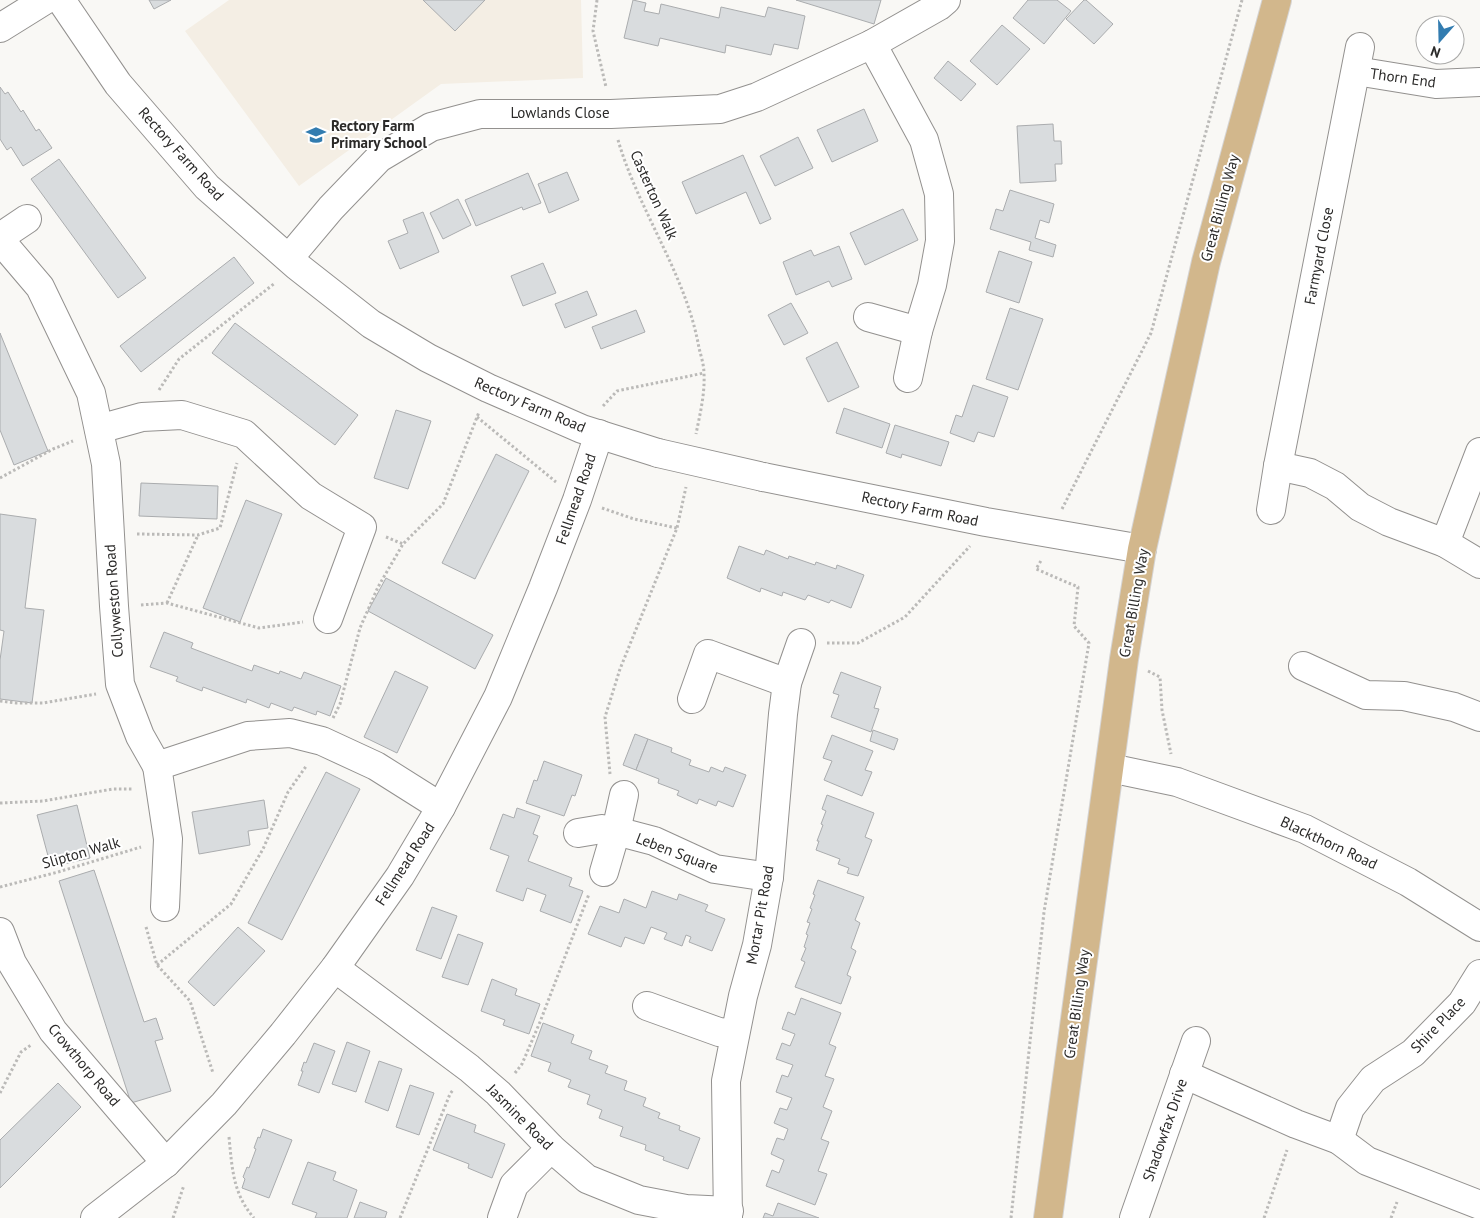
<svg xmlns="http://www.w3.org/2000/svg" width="1480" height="1218" viewBox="0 0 1480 1218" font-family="'PT Sans',sans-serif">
<rect width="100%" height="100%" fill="#f9f8f5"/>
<!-- built -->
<polygon fill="#f4eee4" points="229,0 581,0 583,78 441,84 299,186 185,31"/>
<!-- building -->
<g fill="#d9dcde" stroke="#aaacae">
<polygon points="149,0 171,0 154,9"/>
<polygon points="423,0 485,0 455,31"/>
<polygon points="633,0 646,3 644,11 659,14 661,4 719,18 721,7 765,17 768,7 805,16 798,49 774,44 771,55 726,45 725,53 660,38 658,46 624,38"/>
<polygon points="796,0 881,0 874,24"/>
<polygon points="1028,0 1057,0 1071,11 1044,44 1013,18"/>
<polygon points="1084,0 1086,0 1113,24 1094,44 1066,19"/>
<polygon points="1002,25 1030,49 997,85 970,61"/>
<polygon points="948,61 976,84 961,101 934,78"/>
<polygon points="0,87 5,94 8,92 21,112 23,110 36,131 39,129 52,148 23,166 11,147 7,150 0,139"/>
<polygon points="864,109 878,141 832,162 817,130"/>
<polygon points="1053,124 1054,141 1061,141 1062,164 1055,164 1056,181 1020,183 1017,126"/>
<polygon points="798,137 813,168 775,186 760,156"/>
<polygon points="743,155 771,219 760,224 746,192 696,214 682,182"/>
<polygon points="59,159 146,278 118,298 31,179"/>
<polygon points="567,172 579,200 549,213 538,184"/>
<polygon points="528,173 541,203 523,210 522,207 476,226 465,200"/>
<polygon points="1010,190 1054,204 1049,223 1040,220 1035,238 1056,245 1053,257 1029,250 1031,242 990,229 996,209 1003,211"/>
<polygon points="458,199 471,225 443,239 430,213"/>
<polygon points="903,209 918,240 865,265 850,233"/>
<polygon points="423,212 439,252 400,269 388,241 408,233 403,220"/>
<polygon points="839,246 852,279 832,287 829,281 796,295 783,262 811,250 814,256"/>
<polygon points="999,251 1032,262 1019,303 986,292"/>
<polygon points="234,257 254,283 141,372 120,346"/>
<polygon points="543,263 556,293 523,306 511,276"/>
<polygon points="587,291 597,315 565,328 555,304"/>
<polygon points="791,303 808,333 784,345 768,315"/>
<polygon points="1010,308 1043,319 1018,390 986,379"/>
<polygon points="636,310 645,332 601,349 592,327"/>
<polygon points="235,323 358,415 335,445 212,353"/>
<polygon points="0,333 48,451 14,465 0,430"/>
<polygon points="837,342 859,387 828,402 806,358"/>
<polygon points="973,385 1008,397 994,437 978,432 974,442 950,433 956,415 962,417"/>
<polygon points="844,408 890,424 882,448 836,433"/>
<polygon points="396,410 431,421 408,489 374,478"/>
<polygon points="895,425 949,442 941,466 902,454 901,458 886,453"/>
<polygon points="496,454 529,471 475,579 442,563"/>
<polygon points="141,483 218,486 217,519 139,516"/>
<polygon points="246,500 282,514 240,622 203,608"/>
<polygon points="0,514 36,519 25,608 44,610 32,703 0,699 0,660 4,631 0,630"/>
<polygon points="739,546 764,555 766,550 788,559 789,556 815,565 816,562 836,569 837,565 864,575 851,608 831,600 829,603 808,595 805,600 783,592 782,596 761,588 760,592 727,578"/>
<polygon points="386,578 493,635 475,669 368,611"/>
<polygon points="164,632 193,643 191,648 252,671 254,665 279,674 280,671 301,679 304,672 341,686 330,716 317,711 316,715 294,707 292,711 271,703 269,708 247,699 246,703 203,687 202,691 176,681 178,677 150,667"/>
<polygon points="395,671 428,687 397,753 364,737"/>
<polygon points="841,672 881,687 874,708 879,709 871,732 831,717 839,695 833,693"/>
<polygon points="873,730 898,739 894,750 870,741"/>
<polygon points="635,734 648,739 636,770 623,765"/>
<polygon points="832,735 873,751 865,770 872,772 862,796 824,780 832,761 823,758"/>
<polygon points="648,739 672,748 671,752 691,760 689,765 709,772 711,767 723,772 725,767 746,775 733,807 718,801 716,806 699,799 697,804 677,795 679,791 658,783 659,779 636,770"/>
<polygon points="544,761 582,775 575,796 572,795 564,816 526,803 534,780 537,781"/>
<polygon points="326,772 360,789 282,940 248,923"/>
<polygon points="827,795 874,813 865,837 872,840 858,876 847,873 849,868 838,864 840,859 816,850 819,841 817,841 823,825 821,824 826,811 822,809"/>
<polygon points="264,800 268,828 248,831 250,845 199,854 192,812"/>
<polygon points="77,805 90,858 51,867 37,815"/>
<polygon points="517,808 540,816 533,834 538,836 528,861 572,878 569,886 583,891 571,923 540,911 546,895 527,888 523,901 496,891 509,856 490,849 503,814 514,818"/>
<polygon points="94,870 144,1022 156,1018 163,1039 155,1041 171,1091 131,1103 59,881"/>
<polygon points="818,880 864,897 855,920 860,923 851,948 856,951 847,975 851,977 841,1004 795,987 805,962 801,960 806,948 804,947 808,935 806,934 810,923 807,922 812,909 810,908 815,895 813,894"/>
<polygon points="652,891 677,900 679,894 708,905 705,911 725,919 712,951 689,942 691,937 686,935 682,946 664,939 667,933 651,927 644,944 625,937 621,947 588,934 600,906 619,913 624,899 646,908"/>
<polygon points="432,907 457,916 441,959 416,950"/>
<polygon points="238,927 265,951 214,1006 188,982"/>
<polygon points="458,934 483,943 468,985 442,977"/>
<polygon points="492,979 517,989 515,995 540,1004 529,1034 503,1025 505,1020 481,1011"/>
<polygon points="801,998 841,1013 829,1044 836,1047 825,1076 834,1079 823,1107 832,1111 821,1139 829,1142 818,1171 827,1174 815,1205 766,1186 772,1170 779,1173 784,1160 771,1154 777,1138 784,1140 788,1129 774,1123 780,1108 787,1110 792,1098 776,1092 782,1075 788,1077 793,1065 776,1059 782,1043 790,1046 795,1034 782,1029 788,1012 795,1015"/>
<polygon points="543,1023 574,1035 571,1043 592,1051 589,1059 608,1066 605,1073 627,1081 624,1090 646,1098 643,1106 660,1113 658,1118 680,1126 679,1130 700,1138 688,1169 663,1160 664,1157 645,1150 646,1145 620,1136 623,1127 599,1118 602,1110 587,1104 590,1095 568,1087 571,1080 548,1071 551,1063 531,1056"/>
<polygon points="347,1042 370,1051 356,1092 332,1084"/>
<polygon points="314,1043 335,1051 319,1093 298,1085 303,1071 301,1071 304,1062 306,1063"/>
<polygon points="379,1061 402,1069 388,1111 365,1102"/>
<polygon points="58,1083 81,1107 0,1188 0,1140"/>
<polygon points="410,1085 434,1093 419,1135 396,1127"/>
<polygon points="447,1114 476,1125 474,1132 505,1144 492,1178 468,1168 469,1164 433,1150"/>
<polygon points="263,1129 292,1140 269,1198 242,1188 245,1179 243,1177 247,1167 249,1168 256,1149 254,1148 258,1137 260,1138"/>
<polygon points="308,1162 336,1172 333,1180 357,1190 347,1218 315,1218 317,1213 292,1204"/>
<polygon points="360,1202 387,1212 385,1218 354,1218"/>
<polygon points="778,1203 819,1218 763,1218 765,1213 773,1216"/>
</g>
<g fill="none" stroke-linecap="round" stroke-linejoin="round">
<defs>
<g id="minor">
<polyline points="61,0 118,84 207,187 297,266 371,324 428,358 488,388 582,429 658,453"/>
<polyline points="0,28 45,0"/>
<polyline points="872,44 924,140 939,194 940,241 932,285 918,331 908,378"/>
<polyline points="1356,71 1436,84 1480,82"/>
<polyline points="0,237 27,219"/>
<polyline points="0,240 40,287 91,393 106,464 114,606 120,684 140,736 157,766 248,736 290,733 322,741 376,766 441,807"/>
<polyline points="289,258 331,208 379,158 431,127 480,114 611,114 720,109 757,97 872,44 939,6 946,0"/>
<polyline points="868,317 918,331"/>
<polyline points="99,429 142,417 182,415 244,434 311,496 362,527 328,619"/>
<polyline points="1278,466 1310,473 1335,486 1360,507 1389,522 1445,543 1480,564"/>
<polyline points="763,477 986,522 1142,549"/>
<polyline points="1271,510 1278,466 1360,47"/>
<polyline points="1445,543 1480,452"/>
<polyline points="1303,666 1366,695 1404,696 1454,707 1480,717"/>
<polyline points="692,699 708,654 787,683"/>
<polyline points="157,766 168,839 165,907"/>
<polyline points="1110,768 1177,782 1305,829 1408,882 1480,927"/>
<polyline points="578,833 602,829 616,831 654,841 715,869 769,877"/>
<polyline points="604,872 616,831 624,795"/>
<polyline points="0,932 12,963 53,1031 166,1163"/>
<polyline points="335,968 469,1068 498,1093 551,1148 587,1179 639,1200 686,1209 729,1211"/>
<polyline points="647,1006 719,1032 735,1034"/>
<polyline points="1184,1074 1296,1124 1339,1140 1350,1108 1373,1079 1413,1053 1462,1003 1480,974"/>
<polyline points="1339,1140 1367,1161 1480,1205"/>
<polyline points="95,1218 166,1163 224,1104 283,1034 335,968 400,876 441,807 498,697 543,588 577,500 599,434"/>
<polyline points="502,1218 514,1185 551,1148"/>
<polyline points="728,1218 726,1081 743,996 757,945 769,877 783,714 787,683 801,643"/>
<polyline points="1134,1218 1196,1041"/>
</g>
<polyline id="major" points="1048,1218 1124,659 1142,549 1206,262 1277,0"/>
</defs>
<!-- minor casing -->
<use href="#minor" stroke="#93918f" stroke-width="30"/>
<!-- major casing -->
<use href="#major" stroke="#d5d4d4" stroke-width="30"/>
<!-- path -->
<g stroke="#bbbab8" stroke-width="3" stroke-dasharray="2.5 2.5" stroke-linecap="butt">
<polyline points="597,0 593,31 606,87"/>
<path d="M618 140C639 212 686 274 699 348 701 356 704 365 704 374 705 394 700 414 696 434"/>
<polyline points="159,390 179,359 275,283"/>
<polyline points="603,406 617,391 704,373"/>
<polyline points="477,417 556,482"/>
<polyline points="0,478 53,449 73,441"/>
<polyline points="602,508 634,519 677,528"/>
<polyline points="1062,509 1151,333 1242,0"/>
<polyline points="137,534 198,535 220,528 237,463"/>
<polyline points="386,537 403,544"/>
<polyline points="167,603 198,535"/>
<polyline points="141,605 167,603 259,628 303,622"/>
<polyline points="827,643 858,643 905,617 970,546"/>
<polyline points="1148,671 1160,677 1162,710 1171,754"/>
<polyline points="0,701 16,703 43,703 96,694"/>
<polyline points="333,718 340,704 360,628 378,587 403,544 443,504 479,412"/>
<polyline points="610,774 605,717 620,669 677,528 686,487"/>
<polyline points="0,803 43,801 113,789 133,789"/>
<polyline points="0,887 58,872 141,847"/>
<polyline points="146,927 157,965 190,1001 213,1073"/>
<polyline points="157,965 231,904 263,849 288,792 307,765"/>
<polyline points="515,1073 522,1064 540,1022 589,894"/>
<polyline points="0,1093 21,1052 31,1045"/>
<path d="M229 1137C232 1168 233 1194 254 1218"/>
<polyline points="173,1218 184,1185"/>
<polyline points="400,1218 450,1094 453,1090"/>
<polyline points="1011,1218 1044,912 1089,643 1074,626 1078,587 1036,569 1042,559"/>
<polyline points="1264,1218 1287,1150"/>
<polyline points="1391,1218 1397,1202"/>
</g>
<!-- minor -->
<use href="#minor" stroke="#fff" stroke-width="28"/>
<!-- major -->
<use href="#major" stroke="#d2b78c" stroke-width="28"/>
<defs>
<polyline id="minor-bridge" points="658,453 763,477"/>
</defs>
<!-- minor-bridge casing -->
<use href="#minor-bridge" stroke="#93918f" stroke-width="30" stroke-linecap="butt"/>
<!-- minor-bridge -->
<use href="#minor-bridge" stroke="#fff" stroke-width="28"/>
</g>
<!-- icons -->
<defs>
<symbol id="school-bare" viewBox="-9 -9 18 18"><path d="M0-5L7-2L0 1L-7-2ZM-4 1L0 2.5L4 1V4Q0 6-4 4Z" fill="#327cb0" stroke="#fff" stroke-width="2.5" paint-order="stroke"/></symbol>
</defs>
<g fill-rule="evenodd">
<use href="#school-bare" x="302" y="121" width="28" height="28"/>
</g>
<g text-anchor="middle" stroke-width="4" stroke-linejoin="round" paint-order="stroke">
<!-- street labels -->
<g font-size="15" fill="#2b2a29" stroke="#fff">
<text transform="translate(1403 78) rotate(8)" y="5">Thorn End</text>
<text x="560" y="118">Lowlands Close</text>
<text transform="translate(181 154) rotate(48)" y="5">Rectory Farm Road</text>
<text transform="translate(654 195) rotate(66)" y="5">Casterton Walk</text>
<text transform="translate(1220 208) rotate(-75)" y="5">Great Billing Way</text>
<text transform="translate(1319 256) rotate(-79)" y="5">Farmyard Close</text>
<text transform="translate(530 405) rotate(23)" y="5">Rectory Farm Road</text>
<text transform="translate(576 499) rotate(-71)" y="5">Fellmead Road</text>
<text transform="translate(920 509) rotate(12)" y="5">Rectory Farm Road</text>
<text transform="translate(114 601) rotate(-94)" y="5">Collyweston Road</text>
<text transform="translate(1134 603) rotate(-80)" y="5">Great Billing Way</text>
<text transform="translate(1329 843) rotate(25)" y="5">Blackthorn Road</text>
<text transform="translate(81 853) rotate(-16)" y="5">Slipton Walk</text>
<text transform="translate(677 853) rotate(21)" y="5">Leben Square</text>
<text transform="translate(405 864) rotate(-57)" y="5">Fellmead Road</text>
<text transform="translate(760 915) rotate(-80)" y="5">Mortar Pit Road</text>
<text transform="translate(1077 1004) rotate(-82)" y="5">Great Billing Way</text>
<text transform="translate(1438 1025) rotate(-46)" y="5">Shire Place</text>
<text transform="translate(84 1065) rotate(50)" y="5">Crowthorp Road</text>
<text transform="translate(520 1117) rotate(45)" y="5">Jasmine Road</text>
<text transform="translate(1165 1130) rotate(-71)" y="5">Shadowfax Drive</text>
</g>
<!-- poi labels -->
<g font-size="15" font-weight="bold" fill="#2b2a29" stroke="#fff" text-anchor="start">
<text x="331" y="131">Rectory Farm<tspan x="331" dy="17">Primary School</tspan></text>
</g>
</g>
<!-- north arrow -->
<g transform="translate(1440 40) rotate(200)"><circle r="24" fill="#ffffff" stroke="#aaaaa9"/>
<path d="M0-4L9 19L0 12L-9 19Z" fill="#327cb0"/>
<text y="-8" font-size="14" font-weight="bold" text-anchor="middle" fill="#2b2a29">N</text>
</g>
</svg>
